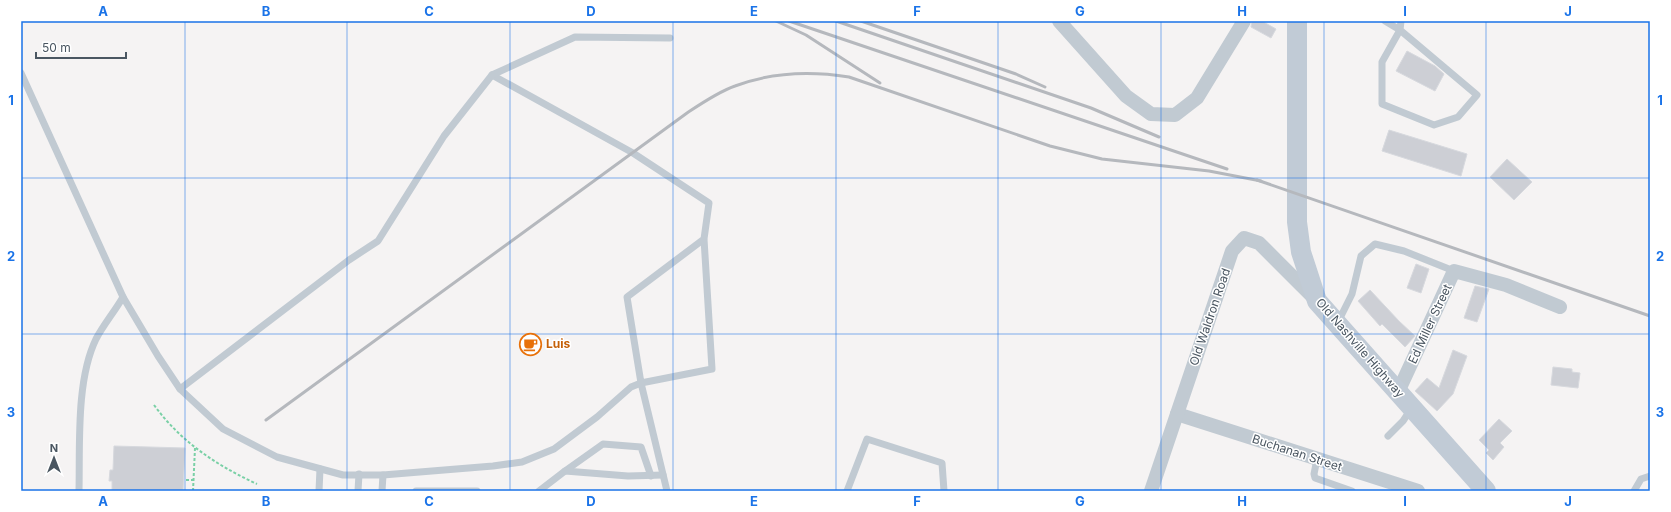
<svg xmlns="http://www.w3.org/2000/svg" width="1671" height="512" viewBox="0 0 1671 512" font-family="Inter,sans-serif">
<rect width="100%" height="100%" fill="#f5f3f3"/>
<!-- building -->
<g fill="#cdcfd5" stroke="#d7d9de">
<polygon points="1252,21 1262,21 1276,29 1271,38 1251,27"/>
<polygon points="1407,51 1435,66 1444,74 1435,91 1396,71"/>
<polygon points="1389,130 1467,154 1461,176 1382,151"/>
<polygon points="1507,159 1532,182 1514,200 1490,177"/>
<polygon points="1416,264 1429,269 1421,293 1407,288"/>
<polygon points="1475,286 1489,289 1477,322 1464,318"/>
<polygon points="1370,290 1399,321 1415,336 1405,347 1382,324 1380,326 1358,301"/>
<polygon points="1453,350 1467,356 1453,394 1437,411 1415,391 1427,378 1439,388"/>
<polygon points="1553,367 1572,369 1572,372 1580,373 1578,388 1551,385"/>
<polygon points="1499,419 1512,431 1500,443 1504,447 1493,460 1486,453 1489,450 1479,440"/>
<polygon points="114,446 185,448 183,491 112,491 112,481 109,481 110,470 113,470"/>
</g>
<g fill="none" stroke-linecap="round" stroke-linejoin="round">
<!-- path -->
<g stroke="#7ad0a6" stroke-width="2" stroke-dasharray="3 2" stroke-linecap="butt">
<path d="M154 405C181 442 216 465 257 484"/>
<polyline points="186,480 194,480"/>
<polyline points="193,491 195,448"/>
</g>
<!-- service -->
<g stroke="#c1cad2" stroke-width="7">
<polyline points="1385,21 1400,30 1477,95 1458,117 1434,125 1382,104 1382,62 1400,30 1401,21"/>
<polyline points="21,73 123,297"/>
<polyline points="492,75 633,153 709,203 704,239 712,369 641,383 627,297 704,239"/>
<polyline points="1338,322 1352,294 1361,256 1375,244 1404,251 1454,271"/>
<polyline points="180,389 349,260 378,241 444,136 492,75 575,37 670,38"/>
<polyline points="1388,436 1403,421 1411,409"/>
<polyline points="1317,459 1314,474 1315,478 1352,491"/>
<polyline points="565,471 603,444 641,447 651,476"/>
<path d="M79 491C80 445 76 380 96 339 104 324 115 311 123 297L158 356 180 389 223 429 277 457 343 475H383L493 466 522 462 554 449 597 417 631 387 641 383 667 491"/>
<polyline points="319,491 320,469"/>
<polyline points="358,491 359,474"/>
<polyline points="382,491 383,475"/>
<polyline points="416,491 477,491"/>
<polyline points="539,491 565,471 628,476 663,475"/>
<polyline points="847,491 867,439 942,463 944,491"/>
<polyline points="1634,491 1641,479 1650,476"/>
</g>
<!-- minor -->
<g stroke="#c1cad2" stroke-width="14">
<polyline points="1059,21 1126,96 1151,114 1175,115 1197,98 1244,21"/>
<polyline points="1398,392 1454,271 1506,285 1560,307"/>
<polyline points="1177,414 1418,491"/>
<polyline points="1151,491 1232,251 1244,238 1259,243 1315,299"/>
</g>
<!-- secondary -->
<polyline stroke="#c1cbd6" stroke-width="20" points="1297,21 1297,222 1301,252 1317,301 1486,491"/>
<!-- rail -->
<g stroke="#b5b8bd" stroke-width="3">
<polyline points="776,21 806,35 880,83"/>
<polyline points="789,21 1227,169"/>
<polyline points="836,21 1091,108 1159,137"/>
<polyline points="861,21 1016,74 1045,87"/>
<polyline points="1257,180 1650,316"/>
<path d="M266 420 687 113C702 103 718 92 735 86 772 72 811 71 849 77L1050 146 1102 159 1209 171 1261 181"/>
</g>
</g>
<!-- grid -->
<path fill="none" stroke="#1a73e8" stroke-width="1" stroke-opacity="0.55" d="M185 21V491M347 21V491M510 21V491M673 21V491M836 21V491M998 21V491M1161 21V491M1324 21V491M1486 21V491M21 178H1650M21 334H1650"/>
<!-- icons -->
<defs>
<symbol id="cafe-ring" viewBox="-11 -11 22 22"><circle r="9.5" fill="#fff" stroke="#e8710a" stroke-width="1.5"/><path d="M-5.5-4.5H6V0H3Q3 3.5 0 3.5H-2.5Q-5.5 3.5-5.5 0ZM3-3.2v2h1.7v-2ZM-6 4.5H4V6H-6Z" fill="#e8710a"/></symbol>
</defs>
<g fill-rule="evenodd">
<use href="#cafe-ring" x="518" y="332" width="25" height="25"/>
</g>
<g text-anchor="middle" stroke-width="3" stroke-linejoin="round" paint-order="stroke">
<!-- street labels -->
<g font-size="12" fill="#4a5661" stroke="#fff">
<text transform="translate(1210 317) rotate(-71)" y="4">Old Waldron Road</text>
<text transform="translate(1430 324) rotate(-65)" y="4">Ed Miller Street</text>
<text transform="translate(1360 348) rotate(49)" y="4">Old Nashville Highway</text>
<text transform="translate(1297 453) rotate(18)" y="4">Buchanan Street</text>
</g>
<!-- food labels -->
<g font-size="12" font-weight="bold" fill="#c56008" stroke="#fff" text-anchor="start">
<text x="546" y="348">Luis</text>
</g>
</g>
<!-- border -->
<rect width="1671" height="512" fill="none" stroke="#ffffff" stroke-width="44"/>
<!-- north arrow -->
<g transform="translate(54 458)" stroke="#ffffff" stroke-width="3" paint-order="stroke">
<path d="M0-3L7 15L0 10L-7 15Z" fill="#4a5661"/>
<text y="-6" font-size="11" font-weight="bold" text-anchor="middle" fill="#4a5661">N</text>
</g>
<!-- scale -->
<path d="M36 52v6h90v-6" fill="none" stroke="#4a5661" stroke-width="2"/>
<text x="42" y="52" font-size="12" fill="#4a5661" stroke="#ffffff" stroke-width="3" paint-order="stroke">50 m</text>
<rect x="22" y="22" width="1627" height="468" fill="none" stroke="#1a73e8" stroke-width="1.5"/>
<g font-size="13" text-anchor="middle" font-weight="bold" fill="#1a73e8">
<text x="103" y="16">A</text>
<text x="266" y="16">B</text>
<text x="429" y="16">C</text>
<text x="591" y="16">D</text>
<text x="754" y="16">E</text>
<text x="917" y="16">F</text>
<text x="1080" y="16">G</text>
<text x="1242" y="16">H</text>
<text x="1405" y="16">I</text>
<text x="1568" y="16">J</text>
<text x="11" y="105">1</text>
<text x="1660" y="105">1</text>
<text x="11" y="261">2</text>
<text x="1660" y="261">2</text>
<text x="11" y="417">3</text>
<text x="1660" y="417">3</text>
<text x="103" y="506">A</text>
<text x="266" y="506">B</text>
<text x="429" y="506">C</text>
<text x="591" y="506">D</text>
<text x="754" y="506">E</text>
<text x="917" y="506">F</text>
<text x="1080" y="506">G</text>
<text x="1242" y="506">H</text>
<text x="1405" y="506">I</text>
<text x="1568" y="506">J</text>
</g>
</svg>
